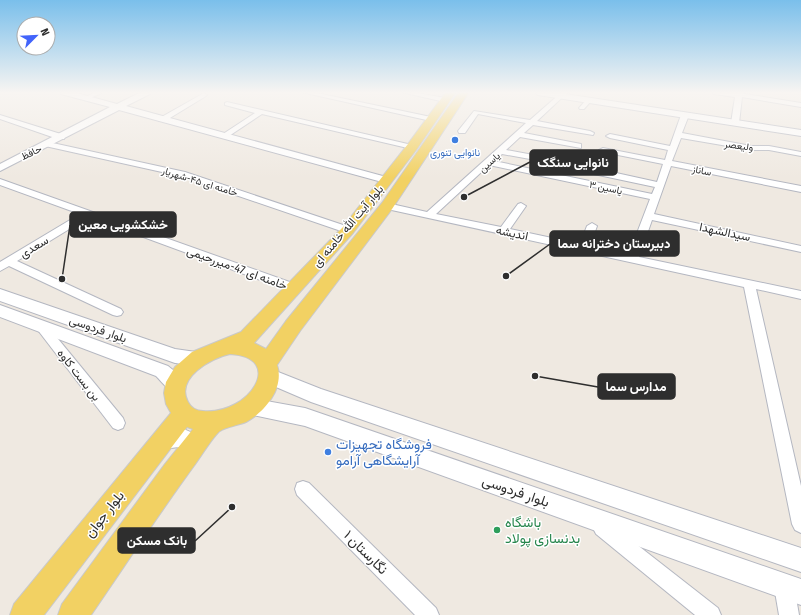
<svg xmlns="http://www.w3.org/2000/svg" width="801" height="615" viewBox="0 0 801 615" font-family="'Fira Sans Condensed',Vazirmatn,sans-serif">
<rect width="100%" height="100%" fill="#efe9e1"/>
<g fill="none" stroke-linecap="round" stroke-linejoin="round">
<defs>
<g id="street">
<polygon points="96,92 104,92 88,99 83,98"/>
<polygon points="301,92 312,92 431,117 435,119 431,121"/>
<polygon points="401,92 412,92 445,98 448,100 445,102"/>
<path d="M562 92H568L537 121 590 131 594 133 593 135 533 125 524 133 581 144V148L520 137 506 150 555 159 556 161 555 163H552L502 154 494 161 652 194 655 187 589 173 585 170 589 167 657 182 663 164 603 152 599 150 603 148 665 160 668 150 610 138 606 136 610 134 670 146 681 115 685 113 689 115 682 133 751 146H769L801 152V156L769 150H751L681 138 672 161 801 186V192L671 166 654 214 801 246V252L652 220 639 257 801 291V299L756 289 801 486V533L795 530 792 524 744 287 387 209 382 206 387 203 427 212 526 123 478 114 465 133H459L458 131 474 111 530 120ZM489 165 650 199 629 254 590 246 597 226 592 223 587 226 580 244 510 229 526 206 521 203 518 204 501 227 436 214Z"/>
<polygon points="711,92 739,93 801,103 801,107 742,97 739,123 735,125 731,123 735,97 714,94"/>
<polygon points="204,93 207,95 206,96 165,121 159,121 158,119"/>
<polygon points="587,99 592,100 584,109 580,109 579,108"/>
<polygon points="227,102 412,145 416,147 412,149 262,114 226,138 222,136 223,134 255,113 225,105 225,103"/>
<polygon points="0,115 64,135 65,137 64,139 58,139 0,119"/>
<polygon points="45,142 48,142 185,172 352,228 353,230 348,233 344,232 180,176 45,146"/>
<polygon points="0,179 298,285 300,288 298,291 290,291 89,217 17,261 121,309 123,312 121,315 117,316 113,315 9,266 0,271 0,262 80,214 0,185"/>
<polygon points="41,321 45,323 123,418 125,423 123,428 118,430 113,428 37,329 35,326 37,323"/>
<polygon points="303,481 309,483 436,608 439,615 415,615 297,495 295,489 297,483"/>
<polygon points="602,519 608,522 718,608 721,615 695,615 596,534 593,528 596,522"/>
<polygon points="784,576 791,579 794,586 799,615 779,615 774,586 777,579"/>
</g>
<g id="secondary">
<polygon points="60,92 73,92 117,104 141,92 151,92 150,94 126,106 390,178 392,180 390,182 382,182 119,110 0,171 0,164 110,107 61,94"/>
<polygon points="534,92 552,92 801,130 801,136 538,95"/>
<polygon points="0,289 175,349 203,353 206,358 203,363 197,365 175,363 0,301"/>
<path d="M0 305 168 366 184 379 186 385 184 391C170 395 165 385 156 376L0 317Z"/>
<polygon points="268,368 321,389 801,548 801,572 311,402 262,381 259,376 262,371"/>
<polygon points="250,398 305,408 801,579 801,605 305,426 243,413 240,407 243,401"/>
<path d="M176 428C190 429 198 436 203 448L200 455 193 458 186 455 179 447 163 449 156 446 153 439 156 432Z"/>
</g>
<path id="primary" d="M446 92H456L416 150 353 233 254 343 266 349 286 321 382 203 459 92H469L392 209 300 331 277 365C285 387 265 412 246 422 239 425 226 427 220 431 215 434 201 456 196 463 160 512 126 564 91 615H58L62 604 165 464 193 429 187 427 44 615H10L14 604 171 413 166 404 164 393 166 382 175 367 192 352 241 332 343 227 408 144ZM230 354C286 357 250 415 203 411 197 411 191 408 188 402 175 378 211 358 230 354Z"/>
</defs>
<!-- street casing -->
<use href="#street" stroke="#b4b7c1" stroke-width="2"/>
<!-- secondary casing -->
<use href="#secondary" stroke="#b4b7c1" stroke-width="2"/>
<!-- primary casing -->
<use href="#primary" stroke="#c9c9c9" stroke-width="2"/>
<!-- street -->
<use href="#street" fill="#fff" fill-rule="evenodd"/>
<!-- secondary -->
<use href="#secondary" fill="#fff" fill-rule="evenodd"/>
<!-- primary -->
<use href="#primary" fill="#f2d163" fill-rule="evenodd"/>
</g>
<!-- sky -->
<linearGradient id="sky" x2="0" y2="1"><stop stop-color="#7abfeb"/><stop offset="0.52" stop-color="#f8f5f2"/><stop offset="1" stop-color="#f8f5f2" stop-opacity="0"/></linearGradient>
<rect width="801" height="178" fill="url(#sky)"/>
<!-- markers -->
<g fill="#3f7fe0" stroke="#fff" stroke-width="1.5">
<circle cx="455" cy="140" r="4"/>
<circle cx="328" cy="452" r="4"/>
</g>
<circle fill="#2e9e5b" stroke="#fff" stroke-width="1.5" cx="497" cy="530" r="4"/>
<g text-anchor="middle" stroke-width="3" stroke-linejoin="round" paint-order="stroke">
<!-- far-street labels -->
<g font-size="10" fill="#2e2e2e" stroke="#fff">
<text transform="translate(739 145) rotate(8)" y="4">ولیعصر</text>
<text transform="translate(31 152) rotate(-26)" y="4">حافظ</text>
<text transform="translate(489 162) rotate(-42)" y="4">یاسین</text>
<text transform="translate(702 170) rotate(11)" y="4">ساناز</text>
<text transform="translate(200 181) rotate(17)" y="4">خامنه ای ۴۵-شهریار</text>
<text transform="translate(606 187) rotate(12)" y="4">یاسین ۳</text>
</g>
<!-- far-shop labels -->
<g font-size="10" fill="#366cbe" stroke="#fff">
<text x="455" y="156">نانوایی تنوری</text>
</g>
<!-- street labels -->
<g font-size="12" fill="#2e2e2e" stroke="#fff">
<text transform="translate(348 226) rotate(-50)" y="4">بلوار آیت الله خامنه ای</text>
<text transform="translate(725 232) rotate(12)" y="4">سیدالشهدا</text>
<text transform="translate(512 233) rotate(12)" y="4">اندیشه</text>
<text transform="translate(34 247) rotate(-31)" y="4">سعدی</text>
<text transform="translate(237 268) rotate(20)" y="4">خامنه ای 47-میررحیمی</text>
<text transform="translate(98 329) rotate(19)" y="4">بلوار فردوسی</text>
<text transform="translate(79 375) rotate(52)" y="4">بن بست کاوه</text>
</g>
<!-- near-shop labels -->
<g font-size="14" fill="#366cbe" stroke="#fff" text-anchor="start">
<text x="336" y="449">فروشگاه تجهیزات<tspan x="336" dy="16">آرایشگاهی آرامو</tspan></text>
</g>
<!-- near-street labels -->
<g font-size="14" fill="#2e2e2e" stroke="#fff">
<text transform="translate(516 491) rotate(19)" y="5">بلوار فردوسی</text>
<text transform="translate(104 514) rotate(-52)" y="5">بلوار جوان</text>
<text transform="translate(366 552) rotate(45)" y="5">نگارستان ۱</text>
</g>
<!-- near-leisure labels -->
<g font-size="14" fill="#27864d" stroke="#fff" text-anchor="start">
<text x="505" y="527">باشگاه<tspan x="505" dy="16">بدنسازی پولاد</tspan></text>
</g>
</g>
<!-- callouts -->
<path fill="none" stroke="#2e2e2e" stroke-width="1.5" d="M464 197L530 162M62 279L70 225M506 276L550 244M535 376L598 387M232 507L195 541"/>
<g fill="#2e2e2e" stroke="#fff" stroke-width="1.5">
<circle cx="464" cy="197" r="4"/>
<circle cx="62" cy="279" r="4"/>
<circle cx="506" cy="276" r="4"/>
<circle cx="535" cy="376" r="4"/>
<circle cx="232" cy="507" r="4"/>
</g>
<g fill="#2e2e2e" stroke="#2e2e2e" stroke-width="1.5">
<rect x="530" y="150" width="87" height="25" rx="4"/>
<rect x="70" y="212" width="106" height="25" rx="4"/>
<rect x="550" y="231" width="129" height="25" rx="4"/>
<rect x="598" y="374" width="77" height="25" rx="4"/>
<rect x="118" y="528" width="77" height="25" rx="4"/>
</g>
<g font-size="13" text-anchor="middle" font-weight="bold" fill="#fff">
<text x="573" y="167">نانوایی سنگک</text>
<text x="123" y="229">خشکشویی معین</text>
<text x="614" y="248">دبیرستان دخترانه سما</text>
<text x="636" y="391">مدارس سما</text>
<text x="157" y="545">بانک مسکن</text>
</g>
<!-- north arrow -->
<g transform="translate(36 36) rotate(66)"><circle r="19" fill="#ffffff" stroke="#ababab"/>
<path d="M0-3L7 15L0 10L-7 15Z" fill="#4264fb"/>
<text y="-6" font-size="11" font-weight="bold" text-anchor="middle" fill="#2e2e2e">N</text>
</g>
</svg>
